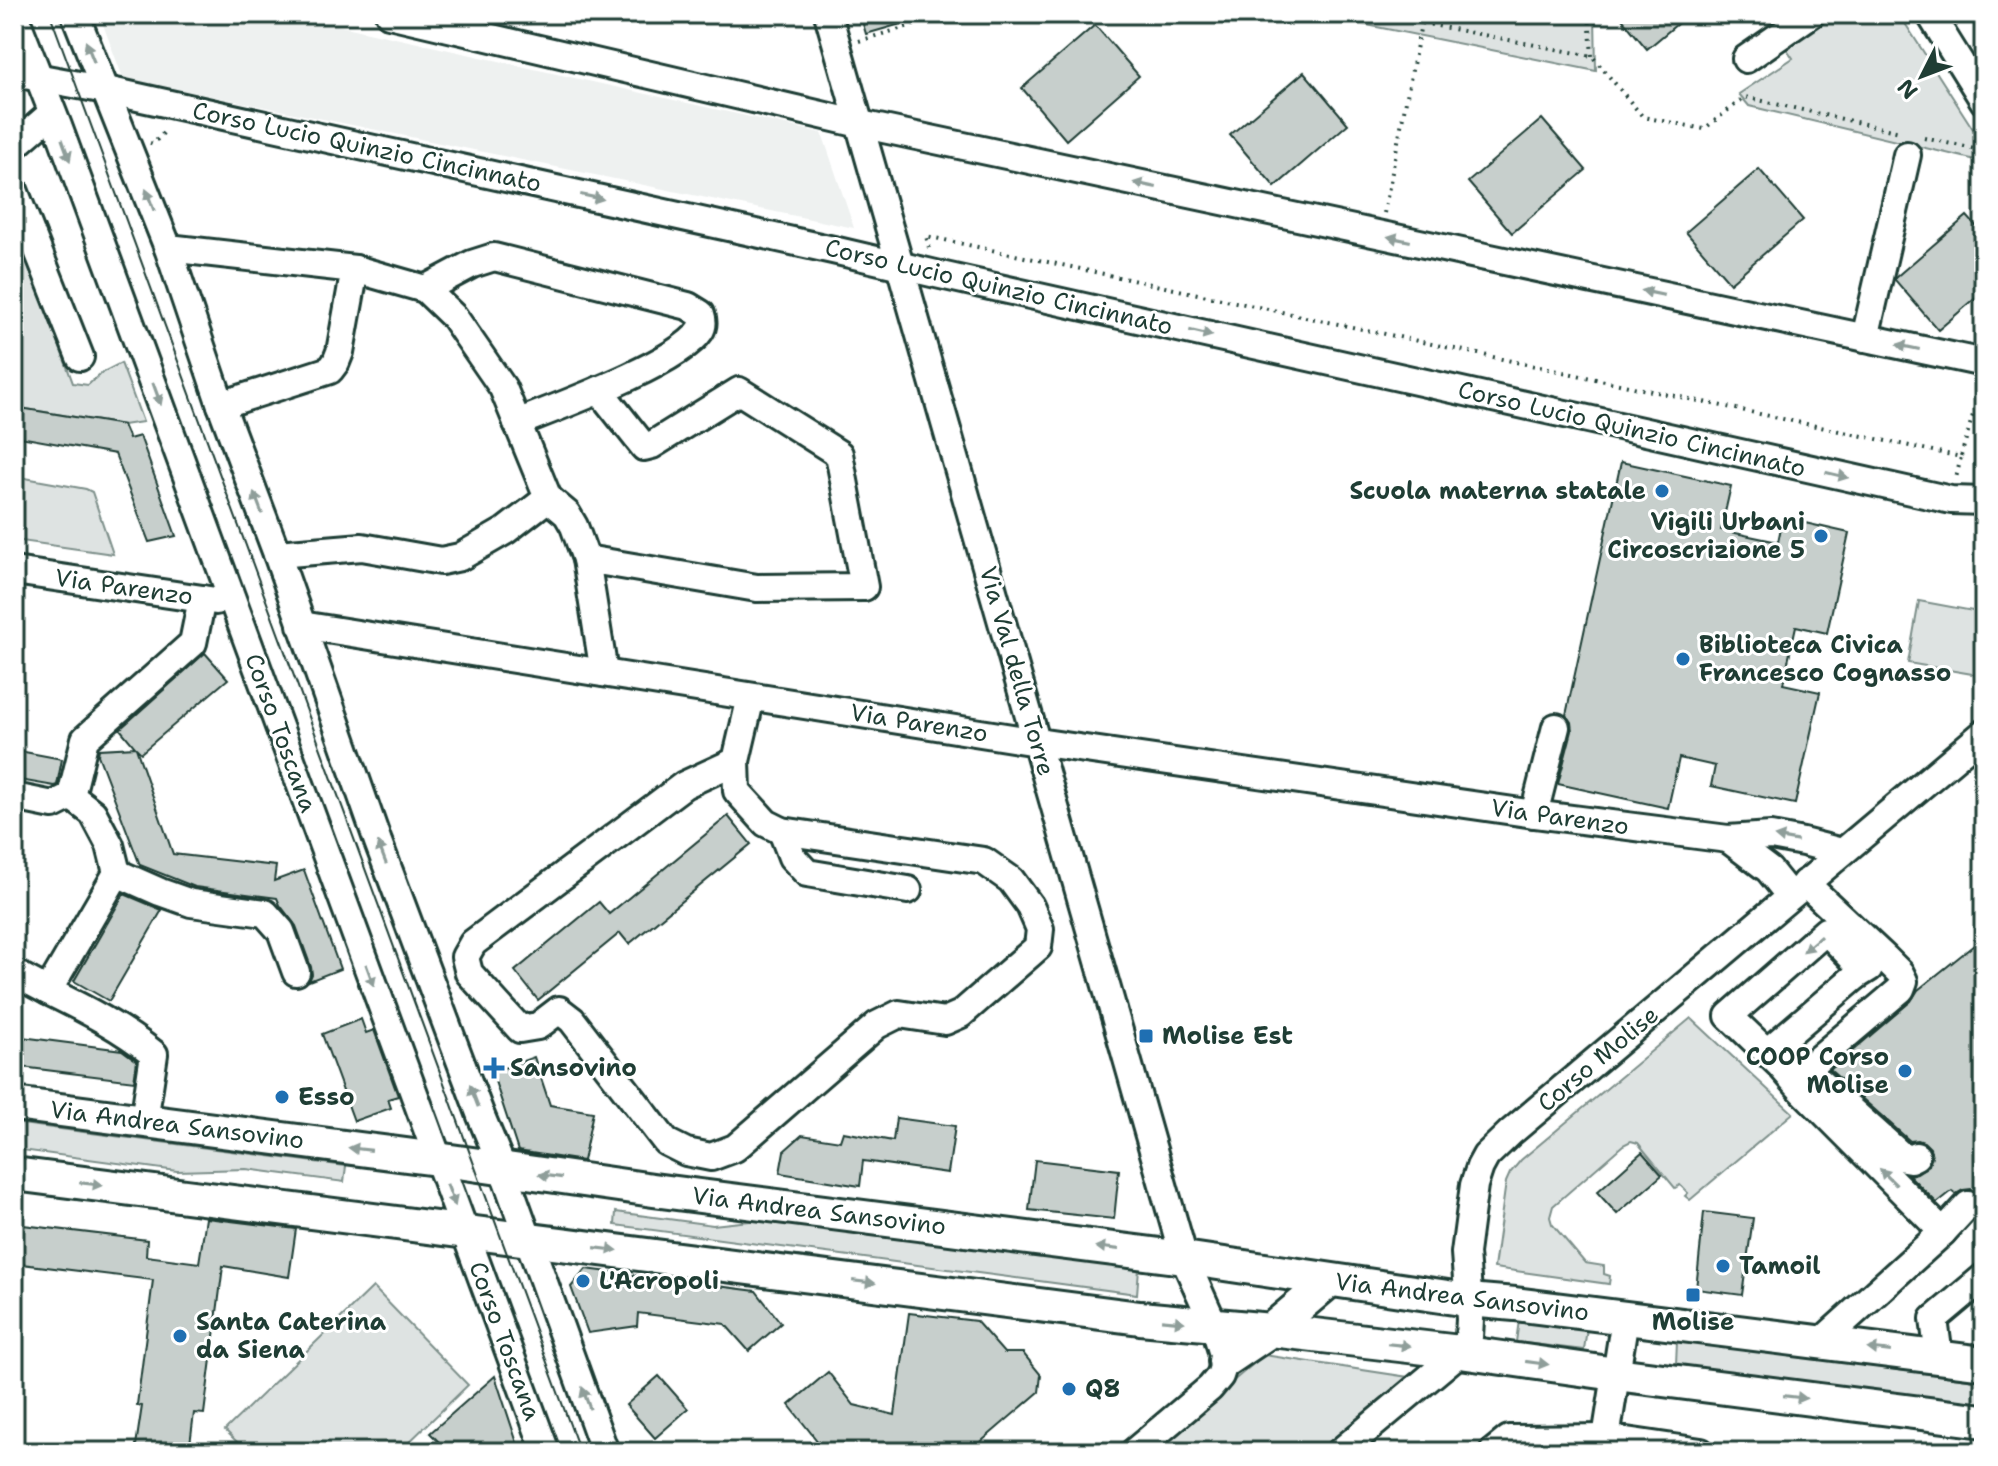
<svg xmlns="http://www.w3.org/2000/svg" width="1998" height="1466" viewBox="0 0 1998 1466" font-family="'Shantell Sans',sans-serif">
<rect width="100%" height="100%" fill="#fff"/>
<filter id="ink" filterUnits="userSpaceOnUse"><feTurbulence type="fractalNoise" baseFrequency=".0125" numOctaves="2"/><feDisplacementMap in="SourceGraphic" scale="16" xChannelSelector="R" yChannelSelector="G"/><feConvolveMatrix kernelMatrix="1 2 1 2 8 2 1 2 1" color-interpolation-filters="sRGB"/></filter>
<g filter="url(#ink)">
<!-- built -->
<polygon fill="#eef1f0" points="99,14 287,14 822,133 854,228 123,78"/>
<!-- green -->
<g fill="#dee3e2" stroke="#7e908b" stroke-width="2">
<polygon points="1312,14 1595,14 1596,71"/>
<polygon points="1829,14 1899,14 1984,146 1984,162 1749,106 1739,94 1793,58 1784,45"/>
<polygon points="14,222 73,383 88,385 101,373 121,363 143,422 123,425 14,407"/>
<polygon points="14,476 86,489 92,492 113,554 14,540"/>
<polygon points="1919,601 1984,613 1984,676 1908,663"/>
<polygon points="1691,1018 1793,1113 1690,1200 1685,1196 1688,1193 1680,1185 1675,1188 1638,1143 1631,1141 1623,1145 1553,1206 1550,1217 1552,1224 1585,1263 1604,1266 1604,1274 1610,1276 1609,1284 1494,1268 1506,1182 1510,1173 1521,1160"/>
<polygon points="14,1123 346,1166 344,1182 246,1169 177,1171 14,1149"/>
<polygon points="616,1212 713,1225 759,1220 1139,1268 1137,1294 615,1225"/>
<polygon points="373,1287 468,1385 399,1452 247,1452 225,1430"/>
<polygon points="1519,1320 1587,1328 1584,1350 1516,1342"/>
<polygon points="1677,1341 1984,1381 1984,1406 1676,1365"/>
<polygon points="1264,1355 1408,1377 1319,1452 1149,1452"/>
</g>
<!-- building -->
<g fill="#c7cfcc" stroke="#1f3d34" stroke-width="2">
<polygon points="860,14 917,14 918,19 866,34"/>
<polygon points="1618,14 1689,14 1647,49"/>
<polygon points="1095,25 1139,76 1066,140 1022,88"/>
<polygon points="1304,72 1348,124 1275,187 1230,135"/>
<polygon points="1542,119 1586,170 1512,233 1468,182"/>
<polygon points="1759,169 1803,220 1730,283 1686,232"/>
<polygon points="1967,216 1984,235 1984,291 1938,330 1895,280 1895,278"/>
<polygon points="14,407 123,425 129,439 140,436 176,536 149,542 115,454 14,436"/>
<polygon points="1621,462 1731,486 1721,530 1778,542 1783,518 1849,533 1827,633 1796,626 1783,684 1820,692 1795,804 1711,786 1715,766 1679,758 1668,808 1558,784 1572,731 1571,722 1566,715"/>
<polygon points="205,653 228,679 141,753 136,748 173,854 276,866 274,881 304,870 340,969 309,981 312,974 311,967 296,926 280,905 277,898 195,887 140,865 98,755 99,749 135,747 120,729"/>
<polygon points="14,750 62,759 57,785 54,786 14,779"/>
<polygon points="728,816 751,844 629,944 620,933 538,1000 515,971 599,902 609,914"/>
<polygon points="124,894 162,910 109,1001 74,981"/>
<polygon points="1984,937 1984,1192 1980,1195 1971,1189 1963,1190 1956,1194 1952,1191 1937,1203 1909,1175 1917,1173 1929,1165 1932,1156 1930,1148 1924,1142 1918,1140 1910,1141 1830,1070 1911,1001 1918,990"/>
<polygon points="361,1019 366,1033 374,1030 398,1096 388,1099 391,1108 354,1121 322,1034"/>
<polygon points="14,1036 122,1050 137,1061 134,1081 14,1066"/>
<polygon points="534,1057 550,1105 593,1112 583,1161 518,1151 492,1072"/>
<polygon points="896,1118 955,1126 948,1173 863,1161 860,1186 780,1173 784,1151 802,1135 840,1141 843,1132 893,1141"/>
<polygon points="1642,1152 1662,1175 1617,1214 1597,1192"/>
<polygon points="1035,1160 1119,1170 1114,1219 1029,1210"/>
<polygon points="1704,1212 1753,1218 1742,1295 1696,1289"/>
<polygon points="206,1218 296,1229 289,1277 223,1266 204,1414 194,1413 189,1452 135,1452 142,1406 137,1405 153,1280 14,1263 14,1224 147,1240 146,1256 199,1263"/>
<polygon points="586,1269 756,1291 781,1323 749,1351 725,1324 638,1313 637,1326 588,1333 571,1287"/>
<polygon points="909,1313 976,1321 1004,1353 1023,1353 1041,1375 1039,1392 969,1452 826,1452 789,1405 828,1372 854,1405 895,1415"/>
<polygon points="495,1376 520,1452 449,1452 430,1433"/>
<polygon points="659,1376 688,1409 655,1438 626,1405"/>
</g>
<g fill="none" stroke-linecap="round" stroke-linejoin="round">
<defs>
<g id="minor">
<polyline points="14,14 58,126 546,1452"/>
<polyline points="75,14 168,248 221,405 277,554 378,842 481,1116 503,1169 605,1452"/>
<polyline points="389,14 860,124 1984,363"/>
<polyline points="828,14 1184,1258 1214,1325 1225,1361 1220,1376 1210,1388 1134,1452"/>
<polyline points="1930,14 1984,101"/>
<polyline points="1964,14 1984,46"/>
<polyline points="1746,59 1811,14"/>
<polyline points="14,73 106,90 833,250 936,274 1951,500 1984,501"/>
<polyline points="14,146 52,113"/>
<polyline points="14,190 80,357"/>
<polyline points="168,248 355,269 425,289 454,317 503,388 548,498 505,531 460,557 441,561 362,547 277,554"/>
<path d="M425 289 472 264 494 257 688 306 701 314C703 320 704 325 700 331 679 363 557 407 517 423"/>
<polyline points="1865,338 1907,155"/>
<polyline points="599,390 644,447 652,445 739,391 839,454 864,587 757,588 586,559 604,673"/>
<polyline points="221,405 330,370 336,362 340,352 355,269"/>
<polyline points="548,498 567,514 574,526 586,559"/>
<polyline points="14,571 216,601"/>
<polyline points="301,625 1037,742 1534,814 1728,839 1771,836 1803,842 1842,852"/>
<polyline points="736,761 737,791 766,823 782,831 984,861 1011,880 1030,906 1040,929 1038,947 961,1014 945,1021 899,1014 877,1025 735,1148 711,1157 686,1152 666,1142 572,1020 559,1010 538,1026 520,1029 469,973 465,957 473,943 684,785 736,761 751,697"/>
<path d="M71 796 93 813 110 845 117 873 48 991C85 1009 122 1028 154 1054L144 1121"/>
<polyline points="14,797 53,805 71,796 85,739 193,643 202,599"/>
<polyline points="1534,814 1556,727"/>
<polyline points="782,831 792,857 807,873 908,890"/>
<polyline points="1728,839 1769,870 1790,896"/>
<polyline points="117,873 160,892 191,903 265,913 281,931 296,972"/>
<polyline points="1805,883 1885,958 1900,973 1904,981 1901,989 1811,1065 1808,1072"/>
<polyline points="14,973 48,991"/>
<polyline points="1856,976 1859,971 1859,965 1826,931 1729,1016 1780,1065 1800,1088 1943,1232"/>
<polyline points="1767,1052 1856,976 1869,968"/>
<polyline points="1794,1068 1808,1072 1904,1158 1910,1159 1916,1156"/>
<polyline points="1821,1342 1943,1232 1968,1205"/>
<polyline points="1939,1357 1934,1319 1984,1277"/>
<polyline points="1606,1438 1625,1318"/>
<polyline points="1340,1452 1460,1352 1469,1337 1470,1319 1465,1253 1474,1185 1480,1167 1486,1156 1510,1133 1984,733"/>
<polyline points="1493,1452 1509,1439 1606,1438 1701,1452"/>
</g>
<g id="major">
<polyline points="14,1104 437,1159 653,1190 1184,1258 1468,1300 1515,1304 1984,1363"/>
<polyline points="14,1174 1140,1318 1271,1330 1460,1352 1616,1374 1984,1421"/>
<polyline points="1225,1361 1271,1330 1329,1281"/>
</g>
</defs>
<!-- minor casing -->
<use href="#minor" stroke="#1f3d34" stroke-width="32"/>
<!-- major casing -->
<use href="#major" stroke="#1f3d34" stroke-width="38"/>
<!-- path -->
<g stroke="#1f3d34" stroke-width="4" stroke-dasharray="2 6" stroke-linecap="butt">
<polyline points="1375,14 1592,56 1643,117 1704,129 1745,97 1900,132"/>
<polyline points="1589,14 1592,56"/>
<polyline points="859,41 950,14"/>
<polyline points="1924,138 1984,151"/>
<polyline points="150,143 153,144 167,129"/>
<polyline points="1384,213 1423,14"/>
<polyline points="929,248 926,236 1961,457 1956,478"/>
<polyline points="1961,456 1982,384"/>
</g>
<!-- minor -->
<use href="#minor" stroke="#fff" stroke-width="26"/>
<!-- major -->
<use href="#major" stroke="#fff" stroke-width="32"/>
<!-- tram -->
<polyline stroke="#1f3d34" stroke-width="2" points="50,14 580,1452"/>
</g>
<!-- one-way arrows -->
<defs><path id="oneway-solid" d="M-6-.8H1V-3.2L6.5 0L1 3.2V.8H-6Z" transform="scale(2)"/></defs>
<g fill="#8f9e9a">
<use href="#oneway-solid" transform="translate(90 52) rotate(-112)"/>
<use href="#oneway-solid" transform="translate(66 150) rotate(70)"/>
<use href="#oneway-solid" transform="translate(1145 185) rotate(-168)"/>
<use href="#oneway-solid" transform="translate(592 197) rotate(12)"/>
<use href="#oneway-solid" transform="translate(150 200) rotate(-111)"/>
<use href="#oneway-solid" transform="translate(1399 239) rotate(-168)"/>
<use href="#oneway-solid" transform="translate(1653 293) rotate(-168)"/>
<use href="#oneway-solid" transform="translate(1201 333) rotate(13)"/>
<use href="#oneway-solid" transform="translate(1908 347) rotate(-168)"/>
<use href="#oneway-solid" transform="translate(157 394) rotate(70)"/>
<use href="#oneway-solid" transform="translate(1837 475) rotate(13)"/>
<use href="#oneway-solid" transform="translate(258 503) rotate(-111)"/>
<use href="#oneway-solid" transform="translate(1786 839) rotate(-170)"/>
<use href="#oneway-solid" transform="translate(382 853) rotate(-111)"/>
<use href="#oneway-solid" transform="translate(1812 944) rotate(139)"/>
<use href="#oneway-solid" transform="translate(370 975) rotate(70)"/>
<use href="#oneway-solid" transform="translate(474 1096) rotate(-111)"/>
<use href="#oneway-solid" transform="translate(360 1149) rotate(-173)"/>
<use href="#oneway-solid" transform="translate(550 1176) rotate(-172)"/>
<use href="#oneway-solid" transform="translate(1888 1177) rotate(-135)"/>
<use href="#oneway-solid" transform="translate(91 1184) rotate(7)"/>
<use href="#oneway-solid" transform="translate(451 1195) rotate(69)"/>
<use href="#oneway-solid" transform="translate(1107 1248) rotate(-173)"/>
<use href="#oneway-solid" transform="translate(606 1249) rotate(7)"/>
<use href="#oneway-solid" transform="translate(864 1282) rotate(7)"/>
<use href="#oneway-solid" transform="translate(1173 1321) rotate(5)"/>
<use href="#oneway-solid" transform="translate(1399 1345) rotate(6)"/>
<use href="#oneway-solid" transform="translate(1879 1350) rotate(-173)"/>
<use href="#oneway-solid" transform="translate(1537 1363) rotate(8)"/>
<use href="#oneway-solid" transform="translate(1795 1397) rotate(7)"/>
<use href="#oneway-solid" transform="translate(586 1398) rotate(-110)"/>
</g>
</g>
<!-- markers -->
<g fill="#1f6fb2" stroke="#fff" stroke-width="3">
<circle cx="1662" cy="491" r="8"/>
<circle cx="1821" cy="536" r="8"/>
<circle cx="1683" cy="659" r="8"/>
<rect x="1138" y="1028" width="16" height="16" rx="4"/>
<path d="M490 1056h8v8h8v8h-8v8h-8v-8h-8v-8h8z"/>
<circle cx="1905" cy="1071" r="8"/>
<circle cx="282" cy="1097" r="8"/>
<circle cx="1723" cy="1266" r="8"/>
<circle cx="583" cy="1281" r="8"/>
<rect x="1685" y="1287" width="16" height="16" rx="4"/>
<circle cx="180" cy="1336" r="8"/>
<circle cx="1069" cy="1389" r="8"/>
</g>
<g text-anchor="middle" stroke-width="6" stroke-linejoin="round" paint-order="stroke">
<!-- street labels -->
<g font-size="24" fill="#1f3d34" stroke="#fff">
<text transform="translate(367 147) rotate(12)" y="8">Corso Lucio Quinzio Cincinnato</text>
<text transform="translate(999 287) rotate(13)" y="8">Corso Lucio Quinzio Cincinnato</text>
<text transform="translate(1632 429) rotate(13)" y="8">Corso Lucio Quinzio Cincinnato</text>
<text transform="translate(124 587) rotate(8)" y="8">Via Parenzo</text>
<text transform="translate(1017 671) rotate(74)" y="8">Via Val della Torre</text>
<text transform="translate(919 723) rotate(9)" y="8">Via Parenzo</text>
<text transform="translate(281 733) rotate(70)" y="8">Corso Toscana</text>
<text transform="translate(1560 817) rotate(8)" y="8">Via Parenzo</text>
<text transform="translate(1598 1059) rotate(-40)" y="8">Corso Molise</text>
<text transform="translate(177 1125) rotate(7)" y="8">Via Andrea Sansovino</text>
<text transform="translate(819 1211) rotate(7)" y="8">Via Andrea Sansovino</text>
<text transform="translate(1462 1297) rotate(7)" y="8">Via Andrea Sansovino</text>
<text transform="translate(505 1341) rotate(70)" y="8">Corso Toscana</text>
</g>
<!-- poi labels -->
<g font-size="24" font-weight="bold" fill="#1f3d34" stroke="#fff" text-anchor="start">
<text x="1646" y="499" text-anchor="end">Scuola materna statale</text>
<text x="1805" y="530" text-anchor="end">Vigili Urbani<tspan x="1805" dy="28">Circoscrizione 5</tspan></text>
<text x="1699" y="653">Biblioteca Civica<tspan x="1699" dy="28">Francesco Cognasso</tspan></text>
<text x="1162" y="1044">Molise Est</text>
<text x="1889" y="1065" text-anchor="end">COOP Corso<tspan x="1889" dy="28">Molise</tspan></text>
<text x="510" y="1076">Sansovino</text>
<text x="298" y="1105">Esso</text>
<text x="1739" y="1274">Tamoil</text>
<text x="599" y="1289">L'Acropoli</text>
<text x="196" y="1330">Santa Caterina<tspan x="196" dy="28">da Siena</tspan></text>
<text x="1693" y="1330" text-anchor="middle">Molise</text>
<text x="1085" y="1397">Q8</text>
</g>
</g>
<!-- margin -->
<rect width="1998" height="1466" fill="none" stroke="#fff" stroke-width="48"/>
<rect x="24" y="24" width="1950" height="1418" fill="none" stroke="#1f3d34" stroke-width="3" filter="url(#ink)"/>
<!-- north arrow -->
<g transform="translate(1922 76) rotate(228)" stroke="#ffffff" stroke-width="6" paint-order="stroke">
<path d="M0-6L14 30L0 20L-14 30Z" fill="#1f3d34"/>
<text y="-12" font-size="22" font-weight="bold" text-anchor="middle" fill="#1f3d34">N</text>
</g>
</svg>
